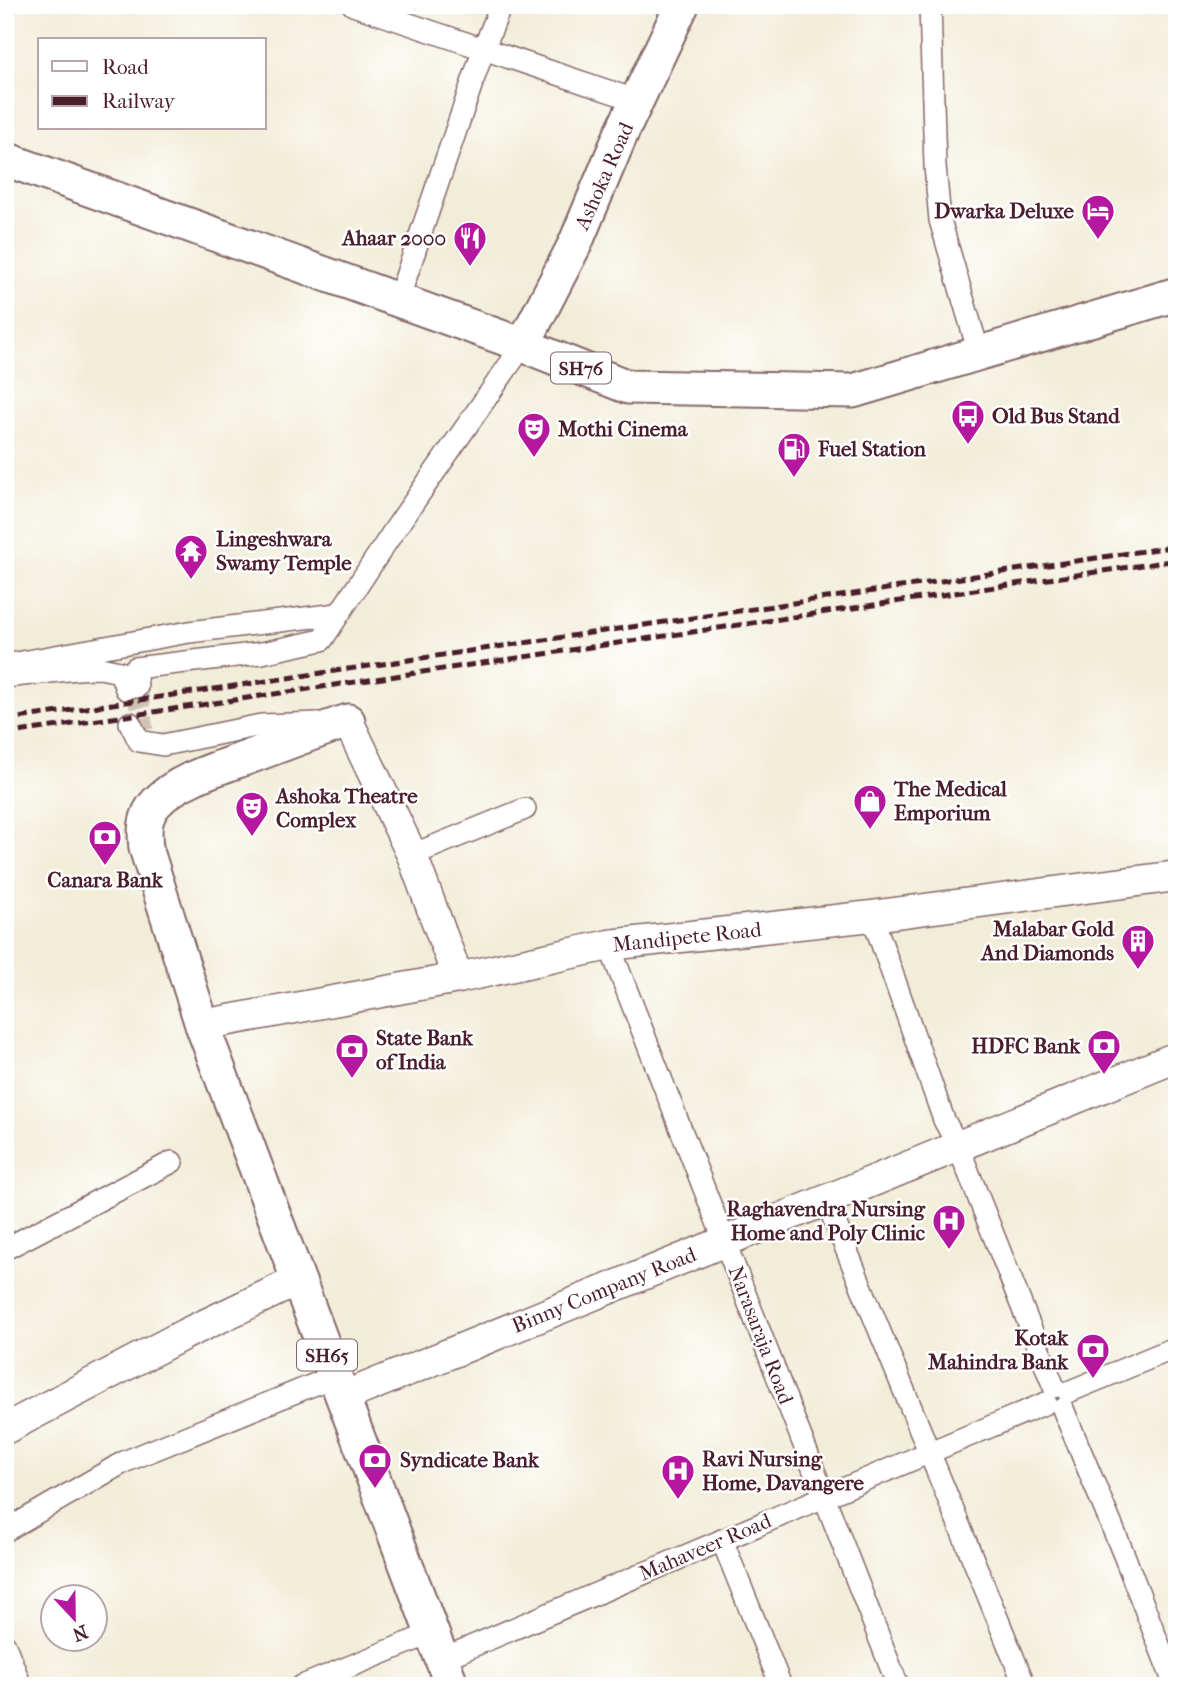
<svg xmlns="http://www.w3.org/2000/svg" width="1182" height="1691" viewBox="0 0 1182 1691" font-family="'IM FELL French Canon',serif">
<rect width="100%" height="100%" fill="#fff"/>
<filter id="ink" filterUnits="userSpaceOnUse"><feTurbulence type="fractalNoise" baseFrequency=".0143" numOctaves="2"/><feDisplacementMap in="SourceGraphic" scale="14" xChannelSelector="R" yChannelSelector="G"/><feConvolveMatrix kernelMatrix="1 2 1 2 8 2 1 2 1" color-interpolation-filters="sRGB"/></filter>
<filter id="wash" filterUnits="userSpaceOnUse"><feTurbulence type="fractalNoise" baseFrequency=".00686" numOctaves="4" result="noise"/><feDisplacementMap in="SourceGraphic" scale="28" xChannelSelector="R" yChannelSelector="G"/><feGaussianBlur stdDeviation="1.57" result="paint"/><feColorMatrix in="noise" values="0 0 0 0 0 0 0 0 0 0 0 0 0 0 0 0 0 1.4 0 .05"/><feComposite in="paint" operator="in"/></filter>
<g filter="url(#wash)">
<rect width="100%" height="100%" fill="#f2edd8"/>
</g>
<g filter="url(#ink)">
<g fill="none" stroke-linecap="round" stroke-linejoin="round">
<!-- street-tunnel -->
<polyline stroke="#d0c4b5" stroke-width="21" stroke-dasharray="21 10" stroke-linecap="butt" points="137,687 143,730"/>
<defs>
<g id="street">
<polyline points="353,5 638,101"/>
<polyline points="930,5 935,166 940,220 979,353"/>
<polyline points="398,300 484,48 501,5"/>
<polyline points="5,665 189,632 338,614"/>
<polyline points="5,677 77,669 100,668 120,672 126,689"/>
<polyline points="137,687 135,668 262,653 322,640 393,532 523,345"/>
<polyline points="130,723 139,741 163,745 261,725 319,723"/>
<polyline points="412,855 525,809"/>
<polyline points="872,916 944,1120 958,1146 1054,1387"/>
<polyline points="609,945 898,1686"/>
<polyline points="826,1200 1025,1686"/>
<polyline points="5,1249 172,1162"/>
<polyline points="1068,1392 1177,1347"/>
<polyline points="1063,1409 1124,1555 1175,1686"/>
<polyline points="5,1531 124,1462 335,1376"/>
<polyline points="722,1540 781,1686"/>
<polyline points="5,1645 21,1686"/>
<polyline points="442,1659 1046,1403"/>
<polyline points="302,1686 432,1633"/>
</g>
<g id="secondary">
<polyline points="348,721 412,855 458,978"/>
<polyline points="202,1025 458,978 609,945 872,916 1177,876"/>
<polyline points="343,1397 1177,1057"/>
<polyline points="5,1429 185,1334 299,1280"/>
</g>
<g id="primary">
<polyline points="5,159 523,345 628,387 853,391 1177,294"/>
<polyline points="523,345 575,244 621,134 682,5"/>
<path d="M348 721C317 731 287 743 257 754 226 766 178 778 156 803 144 816 144 831 146 848L202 1025 452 1686"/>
</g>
</defs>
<!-- street casing -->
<use href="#street" stroke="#856768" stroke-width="24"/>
<!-- secondary casing -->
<use href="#secondary" stroke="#856768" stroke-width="33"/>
<!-- primary casing -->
<use href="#primary" stroke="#856768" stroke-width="37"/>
<!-- street -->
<use href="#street" stroke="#fff" stroke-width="21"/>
<!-- secondary -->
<use href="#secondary" stroke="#fff" stroke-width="30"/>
<!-- primary -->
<use href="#primary" stroke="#fff" stroke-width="33"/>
<!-- rail -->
<g stroke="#4a1f2b" stroke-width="5" stroke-dasharray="10 5" stroke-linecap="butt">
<polyline points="5,720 1177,546"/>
<polyline points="5,734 1177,560"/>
</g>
</g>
</g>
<!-- icons -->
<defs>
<symbol id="hotel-pin" viewBox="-11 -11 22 30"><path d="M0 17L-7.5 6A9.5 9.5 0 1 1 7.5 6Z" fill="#b5179e" stroke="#fff"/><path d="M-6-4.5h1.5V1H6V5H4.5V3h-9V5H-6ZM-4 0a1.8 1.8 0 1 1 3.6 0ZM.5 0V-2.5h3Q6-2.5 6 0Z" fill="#fff"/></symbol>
<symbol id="restaurant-pin" viewBox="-11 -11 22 30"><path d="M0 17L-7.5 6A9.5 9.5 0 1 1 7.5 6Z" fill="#b5179e" stroke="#fff"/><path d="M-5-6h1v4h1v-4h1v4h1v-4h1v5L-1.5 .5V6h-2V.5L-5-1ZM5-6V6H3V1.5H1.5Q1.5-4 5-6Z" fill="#fff"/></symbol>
<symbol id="bus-pin" viewBox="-11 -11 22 30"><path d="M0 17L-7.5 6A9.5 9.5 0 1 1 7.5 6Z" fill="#b5179e" stroke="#fff"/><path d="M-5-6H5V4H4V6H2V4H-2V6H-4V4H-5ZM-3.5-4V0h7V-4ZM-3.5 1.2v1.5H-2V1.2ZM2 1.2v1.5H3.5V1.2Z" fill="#fff"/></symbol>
<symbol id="theatre-pin" viewBox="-11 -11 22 30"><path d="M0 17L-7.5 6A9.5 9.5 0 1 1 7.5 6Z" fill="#b5179e" stroke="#fff"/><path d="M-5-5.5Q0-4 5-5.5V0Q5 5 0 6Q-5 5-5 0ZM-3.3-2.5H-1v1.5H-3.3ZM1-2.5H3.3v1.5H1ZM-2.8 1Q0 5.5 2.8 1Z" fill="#fff"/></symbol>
<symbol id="fuel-pin" viewBox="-11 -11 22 30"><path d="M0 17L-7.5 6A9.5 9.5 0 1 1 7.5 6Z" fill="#b5179e" stroke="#fff"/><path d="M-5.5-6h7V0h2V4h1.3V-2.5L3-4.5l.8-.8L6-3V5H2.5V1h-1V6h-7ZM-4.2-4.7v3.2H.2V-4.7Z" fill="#fff"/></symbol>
<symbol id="temple-pin" viewBox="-11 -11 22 30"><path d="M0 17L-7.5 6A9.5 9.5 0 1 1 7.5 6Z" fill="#b5179e" stroke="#fff"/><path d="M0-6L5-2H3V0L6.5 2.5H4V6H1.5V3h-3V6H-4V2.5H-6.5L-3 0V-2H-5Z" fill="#fff"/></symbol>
<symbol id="shop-pin" viewBox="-11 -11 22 30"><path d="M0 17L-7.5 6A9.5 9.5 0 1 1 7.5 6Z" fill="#b5179e" stroke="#fff"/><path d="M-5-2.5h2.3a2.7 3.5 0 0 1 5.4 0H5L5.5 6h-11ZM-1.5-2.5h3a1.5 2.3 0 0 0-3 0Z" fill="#fff"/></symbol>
<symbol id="bank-pin" viewBox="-11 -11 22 30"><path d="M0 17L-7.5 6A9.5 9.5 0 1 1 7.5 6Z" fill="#b5179e" stroke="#fff"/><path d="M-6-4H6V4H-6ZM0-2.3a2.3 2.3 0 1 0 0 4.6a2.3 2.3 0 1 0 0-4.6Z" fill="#fff"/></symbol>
<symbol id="building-pin" viewBox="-11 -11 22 30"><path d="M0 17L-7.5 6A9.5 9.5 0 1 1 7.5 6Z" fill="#b5179e" stroke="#fff"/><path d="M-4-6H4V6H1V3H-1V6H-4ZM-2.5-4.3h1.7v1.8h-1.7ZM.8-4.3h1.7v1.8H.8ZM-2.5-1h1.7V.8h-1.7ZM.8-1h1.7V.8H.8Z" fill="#fff"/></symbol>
<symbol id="hospital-pin" viewBox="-11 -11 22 30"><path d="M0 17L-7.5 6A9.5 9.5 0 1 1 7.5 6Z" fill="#b5179e" stroke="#fff"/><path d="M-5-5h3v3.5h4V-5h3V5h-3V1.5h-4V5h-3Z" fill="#fff"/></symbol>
</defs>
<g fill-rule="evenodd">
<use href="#hotel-pin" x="1079" y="192" width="38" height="52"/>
<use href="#restaurant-pin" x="451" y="219" width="38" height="52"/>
<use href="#bus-pin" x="949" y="397" width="38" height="52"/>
<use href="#theatre-pin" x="515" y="410" width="38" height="52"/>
<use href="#fuel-pin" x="775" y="430" width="38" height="52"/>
<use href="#temple-pin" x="172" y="532" width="38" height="52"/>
<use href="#shop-pin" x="851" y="782" width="38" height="52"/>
<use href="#theatre-pin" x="233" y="789" width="38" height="52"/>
<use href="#bank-pin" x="86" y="818" width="38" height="52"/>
<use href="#building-pin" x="1119" y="922" width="38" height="52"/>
<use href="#bank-pin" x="1085" y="1027" width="38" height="52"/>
<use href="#bank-pin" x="333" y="1031" width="38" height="52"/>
<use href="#hospital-pin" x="930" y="1202" width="38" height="52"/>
<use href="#bank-pin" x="1074" y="1331" width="38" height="52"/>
<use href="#bank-pin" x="356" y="1441" width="38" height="52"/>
<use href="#hospital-pin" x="659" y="1452" width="38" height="52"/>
</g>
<g text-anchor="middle" stroke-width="5" stroke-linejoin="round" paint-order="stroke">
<!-- shield labels -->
<g fill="#fff" stroke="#80626b" stroke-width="2">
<rect x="551" y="352.5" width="60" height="31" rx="5"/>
<rect x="297" y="1339.5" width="60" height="31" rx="5"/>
</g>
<g font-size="19" font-weight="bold" fill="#4a1f2b">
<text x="581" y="375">SH76</text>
<text x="327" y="1362">SH65</text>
</g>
<!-- street labels -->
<g font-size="21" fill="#4a1f2b" stroke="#fff">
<text transform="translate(604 176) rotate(-66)" y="7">Ashoka Road</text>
<text transform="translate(687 937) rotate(-6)" y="7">Mandipete Road</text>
<text transform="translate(604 1290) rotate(-22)" y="7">Binny Company Road</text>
<text transform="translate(761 1335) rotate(69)" y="7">Narasaraja Road</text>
<text transform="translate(705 1547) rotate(-23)" y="7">Mahaveer Road</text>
</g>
<!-- poi labels -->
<g font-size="21" font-weight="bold" fill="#4a1f2b" stroke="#fff" text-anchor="start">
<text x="1074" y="218" text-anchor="end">Dwarka Deluxe</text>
<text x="446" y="245" text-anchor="end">Ahaar 2000</text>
<text x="992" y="423">Old Bus Stand</text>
<text x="558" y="436">Mothi Cinema</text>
<text x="818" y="456">Fuel Station</text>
<text x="216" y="546">Lingeshwara<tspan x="216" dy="24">Swamy Temple</tspan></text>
<text x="894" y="796">The Medical<tspan x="894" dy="24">Emporium</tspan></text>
<text x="276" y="803">Ashoka Theatre<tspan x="276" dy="24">Complex</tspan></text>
<text x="105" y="887" text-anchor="middle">Canara Bank</text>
<text x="1114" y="936" text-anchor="end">Malabar Gold<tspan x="1114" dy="24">And Diamonds</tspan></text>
<text x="376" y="1045">State Bank<tspan x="376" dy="24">of India</tspan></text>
<text x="1080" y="1053" text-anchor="end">HDFC Bank</text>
<text x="925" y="1216" text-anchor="end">Raghavendra Nursing<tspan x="925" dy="24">Home and Poly Clinic</tspan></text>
<text x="1068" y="1345" text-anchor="end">Kotak<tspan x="1068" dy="24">Mahindra Bank</tspan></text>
<text x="702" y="1466">Ravi Nursing<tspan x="702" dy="24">Home, Davangere</tspan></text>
<text x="400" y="1467">Syndicate Bank</text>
</g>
</g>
<!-- margin -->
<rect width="1182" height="1691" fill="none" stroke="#fff" stroke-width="28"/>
<!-- legend -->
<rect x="38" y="38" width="228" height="91" fill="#ffffff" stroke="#b7a5aa" stroke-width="2"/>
<rect x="52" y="61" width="35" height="10" fill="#ffffff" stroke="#b7a5aa" stroke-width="2"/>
<text x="102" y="74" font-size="21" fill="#4a1f2b">Road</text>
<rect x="52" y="96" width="35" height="10" fill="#4a1f2b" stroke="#b7a5aa" stroke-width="2"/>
<text x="102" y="108" font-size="21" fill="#4a1f2b">Railway</text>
<!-- north arrow -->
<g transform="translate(74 1618) rotate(158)"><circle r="33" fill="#ffffff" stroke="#b7a5aa" stroke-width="2"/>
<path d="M0-5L12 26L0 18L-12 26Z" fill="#b5179e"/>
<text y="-10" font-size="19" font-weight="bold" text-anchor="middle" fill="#4a1f2b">N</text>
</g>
</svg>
